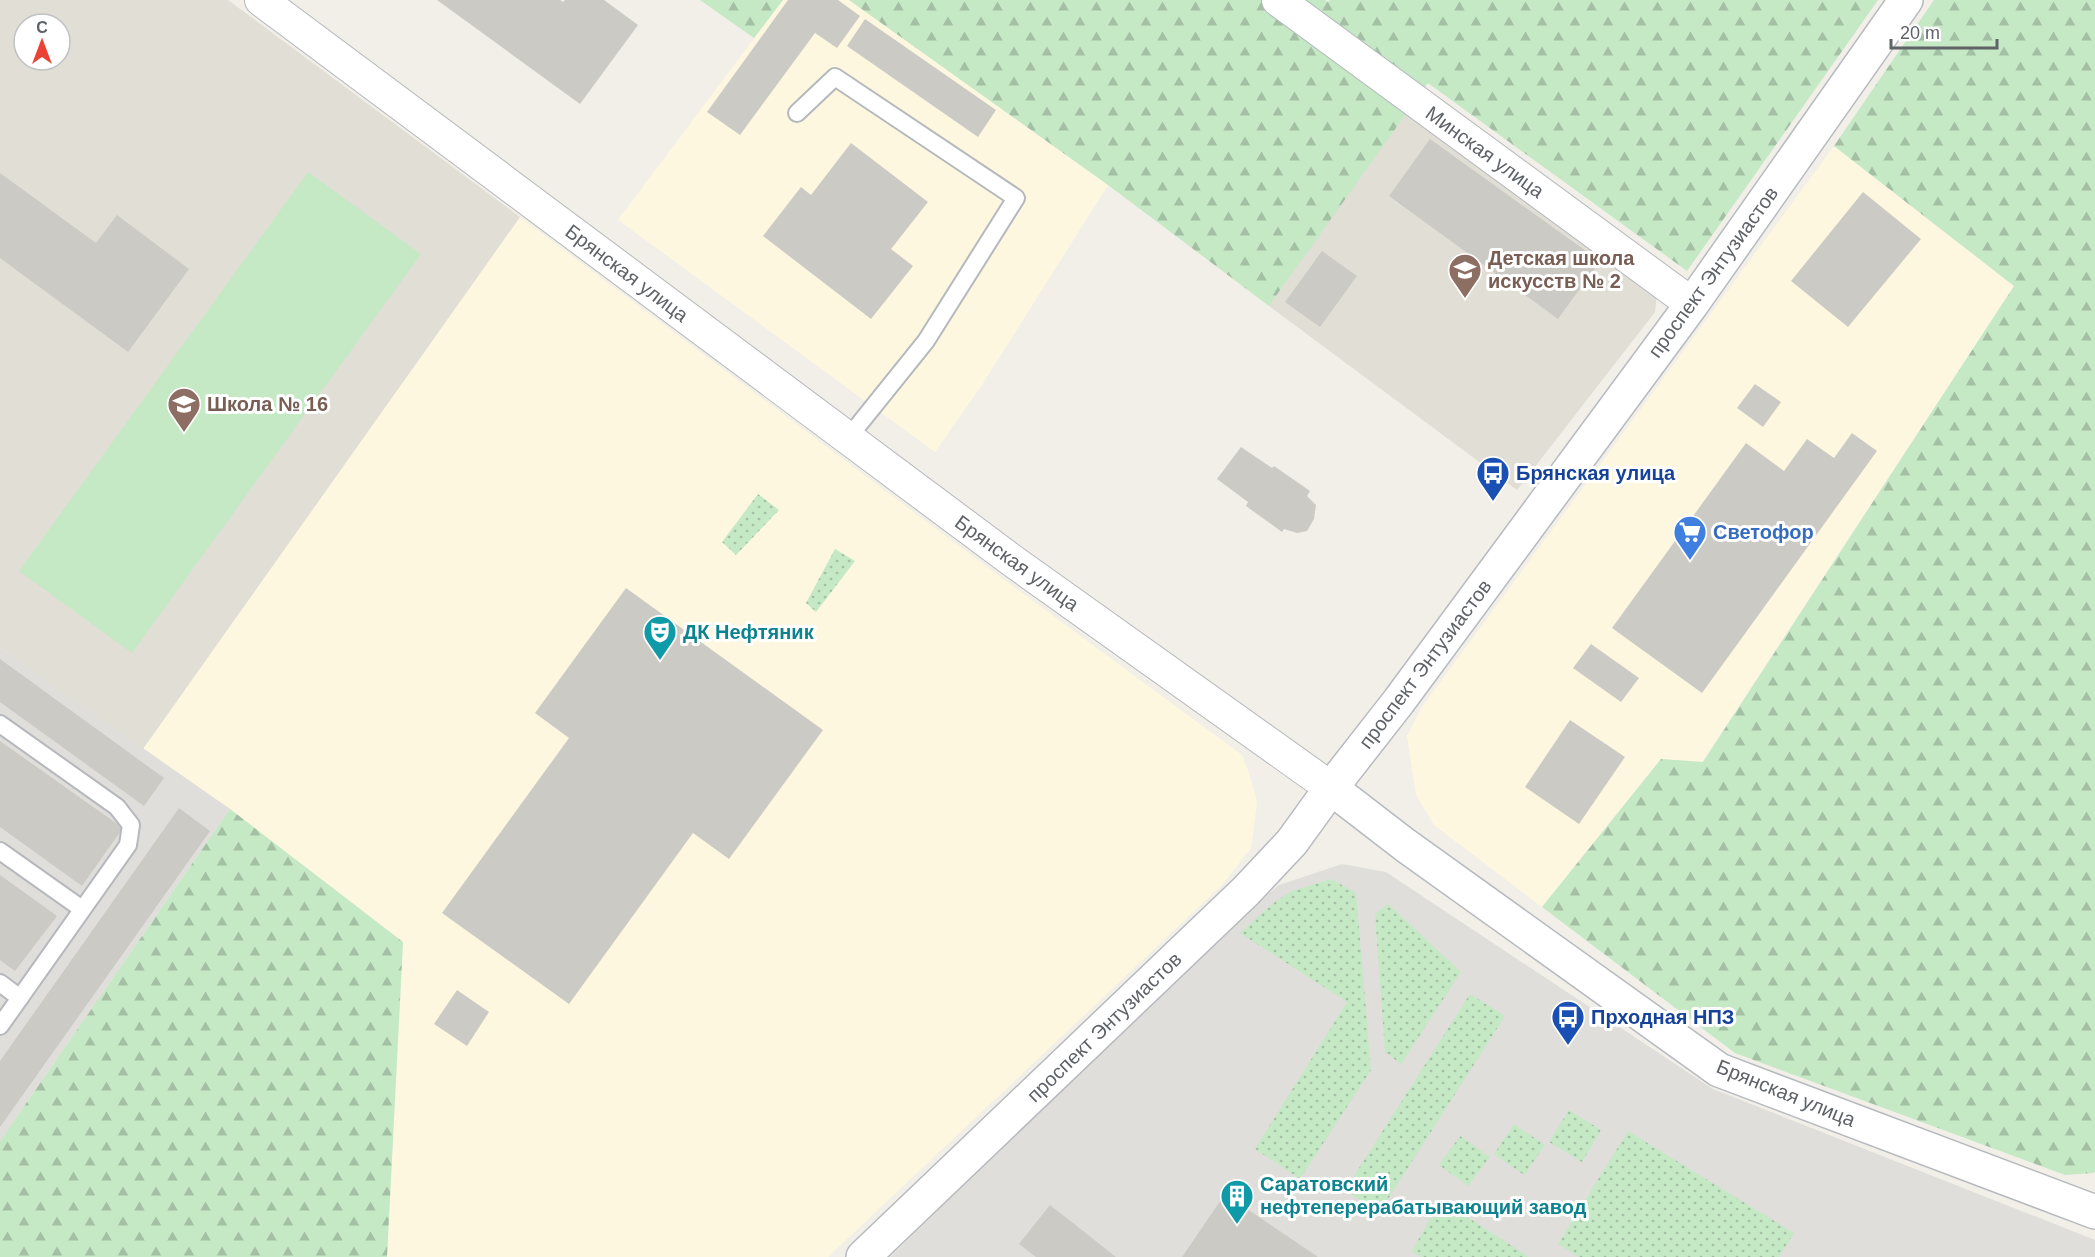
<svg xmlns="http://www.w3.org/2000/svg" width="2095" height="1257" viewBox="0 0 2095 1257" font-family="Arial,sans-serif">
<defs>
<pattern id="grass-dots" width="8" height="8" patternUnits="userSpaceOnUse" patternTransform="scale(1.5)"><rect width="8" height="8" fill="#c5e8c5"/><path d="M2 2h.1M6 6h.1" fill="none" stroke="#a3c0a4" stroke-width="1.8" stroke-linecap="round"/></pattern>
<pattern id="forest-firs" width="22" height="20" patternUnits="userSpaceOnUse" patternTransform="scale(1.5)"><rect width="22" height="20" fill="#c5e8c5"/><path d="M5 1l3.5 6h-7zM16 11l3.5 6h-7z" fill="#a3c0a4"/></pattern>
</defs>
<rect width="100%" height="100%" fill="#f1efe8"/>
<!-- commercial -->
<g fill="#fef7e0">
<polygon points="783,0 849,0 1108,185 982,385 935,452 618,220"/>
<polygon points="1834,146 2014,286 1702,762 1661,759 1542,907 1434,825 1416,795 1407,736 1422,707"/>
<polygon points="520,217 995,573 1242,755 1249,773 1257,802 1251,848 1223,884 828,1257 387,1257 403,942 230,809 143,749"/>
</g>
<!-- industrial -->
<g fill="#e0deda">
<polygon points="0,648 230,809 0,1141"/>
<polygon points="1342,864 1386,872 1713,1089 2095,1240 2095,1257 890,1257 1234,921 1279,885"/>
</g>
<!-- education -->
<g fill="#e1ded6" fill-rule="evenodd">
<path d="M0 0H228L520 217 143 749 0 648ZM24 24H60V60H24Z"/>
<polygon points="1405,112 1657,293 1655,312 1517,490 1269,306"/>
</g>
<!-- grass -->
<g fill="url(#grass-dots)">
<polygon points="758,494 779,510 736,555 722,542"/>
<polygon points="835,549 855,561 816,612 806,603"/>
<polygon points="1331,879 1356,893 1371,1070 1300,1179 1255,1149 1347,1002 1240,933 1272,904 1292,891"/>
<polygon points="1388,904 1461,972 1401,1064 1385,1052 1375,914"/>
<polygon points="1470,994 1505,1016 1379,1213 1345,1190"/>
<polygon points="1569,1110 1601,1130 1582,1162 1549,1142"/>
<polygon points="1514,1124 1545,1145 1524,1175 1494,1154"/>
<polygon points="1628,1131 1794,1233 1779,1257 1579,1257 1558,1244"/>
<polygon points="1460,1136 1490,1157 1468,1186 1439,1165"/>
<polygon points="1441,1200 1529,1257 1421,1257 1412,1251"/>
</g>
<!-- forest -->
<g fill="url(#forest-firs)">
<polygon points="700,0 783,0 754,38"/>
<polygon points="849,0 1325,0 1328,2 1330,0 1878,0 1687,271 1428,83 1269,306 1108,185"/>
<polygon points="1934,0 2095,0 2095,1172 2093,1173 2065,1175 1735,1053 1542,907 1661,759 1703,762 2014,286 1834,146"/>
<polygon points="230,809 403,942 387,1257 0,1257 0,1141"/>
</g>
<!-- pitch -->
<polygon fill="#c5e8c5" points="308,172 421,254 132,653 19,571"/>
<!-- building -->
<g fill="#cccac5">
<polygon points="437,0 560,0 563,2 565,0 604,0 638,25 580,104"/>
<polygon points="788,0 838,0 860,16 837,48 815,33 740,135 707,112"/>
<polygon points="865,19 996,110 978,137 847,46"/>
<polygon points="1430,139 1600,261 1558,319 1389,196"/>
<polygon points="851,143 928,202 891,249 913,266 871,319 763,236 801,187 811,195"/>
<polygon points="0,173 96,243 117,215 189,269 128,352 0,258"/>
<polygon points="1863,192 1921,239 1848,327 1791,281"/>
<polygon points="1322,251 1357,276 1320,327 1285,302"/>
<polygon points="1755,384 1781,402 1763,427 1737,408"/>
<polygon points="1852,433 1877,451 1702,693 1612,628 1746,443 1784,471 1807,439 1834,458"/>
<polygon points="1241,447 1272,468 1274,466 1310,491 1307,496 1316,505 1314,519 1307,531 1297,533 1284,529 1282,532 1246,506 1248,502 1217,479"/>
<polygon points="626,588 823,730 729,859 693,833 569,1004 442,913 569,738 535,713"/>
<polygon points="1591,644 1639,678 1621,702 1573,668"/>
<polygon points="0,659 164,778 144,806 0,702"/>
<polygon points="1570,720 1625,757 1579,824 1525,787"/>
<polygon points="0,741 123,828 82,886 0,827"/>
<polygon points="179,808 210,831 0,1127 0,1061"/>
<polygon points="0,875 57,916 15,971 0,960"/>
<polygon points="457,990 489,1012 467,1046 434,1024"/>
<polygon points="1225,1194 1318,1257 1182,1257"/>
<polygon points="1050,1205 1116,1257 1036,1257 1019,1244"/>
</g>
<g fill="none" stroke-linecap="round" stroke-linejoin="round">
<defs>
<g id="lane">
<polyline points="797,113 835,77 1016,198 926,341 848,438"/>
<polyline points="0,724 117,807 131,825 128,845 0,1026"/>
<polyline points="0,851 82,909"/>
<polyline points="0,983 20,998"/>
</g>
<g id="street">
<polyline points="261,0 1010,559 1331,788"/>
<polyline points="1278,0 1692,304"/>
</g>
<g id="secondary">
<polyline points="1331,788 1405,845 1719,1070 2095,1212"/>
<polyline points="863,1257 1246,891 1292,842 1331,788 1399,701 1692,304 1906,0"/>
</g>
</defs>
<!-- lane casing -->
<use href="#lane" stroke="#b5b8bc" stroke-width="20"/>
<!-- street casing -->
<use href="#street" stroke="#b5b8bc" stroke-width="34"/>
<!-- secondary casing -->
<use href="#secondary" stroke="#b6babf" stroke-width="36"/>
<!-- lane -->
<use href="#lane" stroke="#fff" stroke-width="16"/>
<!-- street -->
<use href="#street" stroke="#fff" stroke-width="32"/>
<!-- secondary -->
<use href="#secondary" stroke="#fff" stroke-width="33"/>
</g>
<!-- icons -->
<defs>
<symbol id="school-pin" viewBox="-11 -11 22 30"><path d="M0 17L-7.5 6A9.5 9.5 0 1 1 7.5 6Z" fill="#8d6e63" stroke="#fff"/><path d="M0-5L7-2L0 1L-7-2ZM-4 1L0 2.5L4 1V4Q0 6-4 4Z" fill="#fff"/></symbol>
<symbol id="bus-pin" viewBox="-11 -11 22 30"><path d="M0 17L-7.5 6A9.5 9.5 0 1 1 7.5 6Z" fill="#1a4fb4" stroke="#fff"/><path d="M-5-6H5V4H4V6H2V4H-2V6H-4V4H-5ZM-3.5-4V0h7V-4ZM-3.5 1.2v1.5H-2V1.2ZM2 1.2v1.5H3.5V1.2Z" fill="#fff"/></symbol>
<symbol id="supermarket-pin" viewBox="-11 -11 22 30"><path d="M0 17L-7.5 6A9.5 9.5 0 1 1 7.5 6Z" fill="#3f7fe0" stroke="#fff"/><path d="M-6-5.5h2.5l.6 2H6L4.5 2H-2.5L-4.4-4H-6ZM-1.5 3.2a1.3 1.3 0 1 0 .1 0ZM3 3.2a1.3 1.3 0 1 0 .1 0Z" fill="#fff"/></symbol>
<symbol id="theatre-pin" viewBox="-11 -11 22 30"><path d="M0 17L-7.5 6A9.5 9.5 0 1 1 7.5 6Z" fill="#0f9aa8" stroke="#fff"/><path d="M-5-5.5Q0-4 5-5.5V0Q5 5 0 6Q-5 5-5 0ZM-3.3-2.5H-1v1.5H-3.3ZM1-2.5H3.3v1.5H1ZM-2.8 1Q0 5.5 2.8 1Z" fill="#fff"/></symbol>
<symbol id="building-pin" viewBox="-11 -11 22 30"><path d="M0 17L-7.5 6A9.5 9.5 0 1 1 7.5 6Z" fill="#0f9aa8" stroke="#fff"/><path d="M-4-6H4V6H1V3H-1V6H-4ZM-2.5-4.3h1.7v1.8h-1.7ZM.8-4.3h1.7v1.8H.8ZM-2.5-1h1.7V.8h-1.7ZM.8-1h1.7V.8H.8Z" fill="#fff"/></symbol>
</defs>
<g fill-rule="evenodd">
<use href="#school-pin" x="1446" y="251" width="38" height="52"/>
<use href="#school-pin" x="165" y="385" width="38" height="52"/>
<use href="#bus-pin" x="1474" y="454" width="38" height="52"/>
<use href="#supermarket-pin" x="1671" y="513" width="38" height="52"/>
<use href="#theatre-pin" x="641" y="613" width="38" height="52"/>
<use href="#bus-pin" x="1549" y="998" width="38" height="52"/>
<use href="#building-pin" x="1218" y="1177" width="38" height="52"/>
</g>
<g text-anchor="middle" stroke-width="6" stroke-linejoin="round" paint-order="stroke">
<!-- street labels -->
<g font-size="20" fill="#5f6368" stroke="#fff">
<text transform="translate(1485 152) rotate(36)" y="7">Минская улица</text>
<text transform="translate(1713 272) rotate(-54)" y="7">проспект Энтузиастов</text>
<text transform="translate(627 273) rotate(37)" y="7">Брянская улица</text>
<text transform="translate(1017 563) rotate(36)" y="7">Брянская улица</text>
<text transform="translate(1425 664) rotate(-53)" y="7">проспект Энтузиастов</text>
<text transform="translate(1104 1027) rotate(-44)" y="7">проспект Энтузиастов</text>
<text transform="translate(1786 1093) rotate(22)" y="7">Брянская улица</text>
</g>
<!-- education labels -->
<g font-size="20" font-weight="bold" fill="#785e54" stroke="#fff" text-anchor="start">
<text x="1488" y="265">Детская школа<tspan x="1488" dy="23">искусств № 2</tspan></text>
<text x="207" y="411">Школа № 16</text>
</g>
<!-- transit labels -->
<g font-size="20" font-weight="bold" fill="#164399" stroke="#fff" text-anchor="start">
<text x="1516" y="480">Брянская улица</text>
<text x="1591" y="1024">Прходная НПЗ</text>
</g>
<!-- shop labels -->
<g font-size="20" font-weight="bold" fill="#366cbe" stroke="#fff" text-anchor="start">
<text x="1713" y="539">Светофор</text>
</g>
<!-- culture labels -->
<g font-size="20" font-weight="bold" fill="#0d838f" stroke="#fff" text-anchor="start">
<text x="683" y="639">ДК Нефтяник</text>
<text x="1260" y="1191">Саратовский<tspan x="1260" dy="23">нефтеперерабатывающий завод</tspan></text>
</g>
</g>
<!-- north arrow -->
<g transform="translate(42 42)"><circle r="28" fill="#ffffff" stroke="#bfc1c3" stroke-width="1.5"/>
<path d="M0-4.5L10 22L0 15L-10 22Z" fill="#ea4335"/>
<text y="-9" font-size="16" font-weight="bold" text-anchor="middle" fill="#5f6368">С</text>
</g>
<!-- scale -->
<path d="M1891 39v9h106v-9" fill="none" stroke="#5f6368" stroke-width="3"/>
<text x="1900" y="39" font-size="18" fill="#5f6368" stroke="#ffffff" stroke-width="4.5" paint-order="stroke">20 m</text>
</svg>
